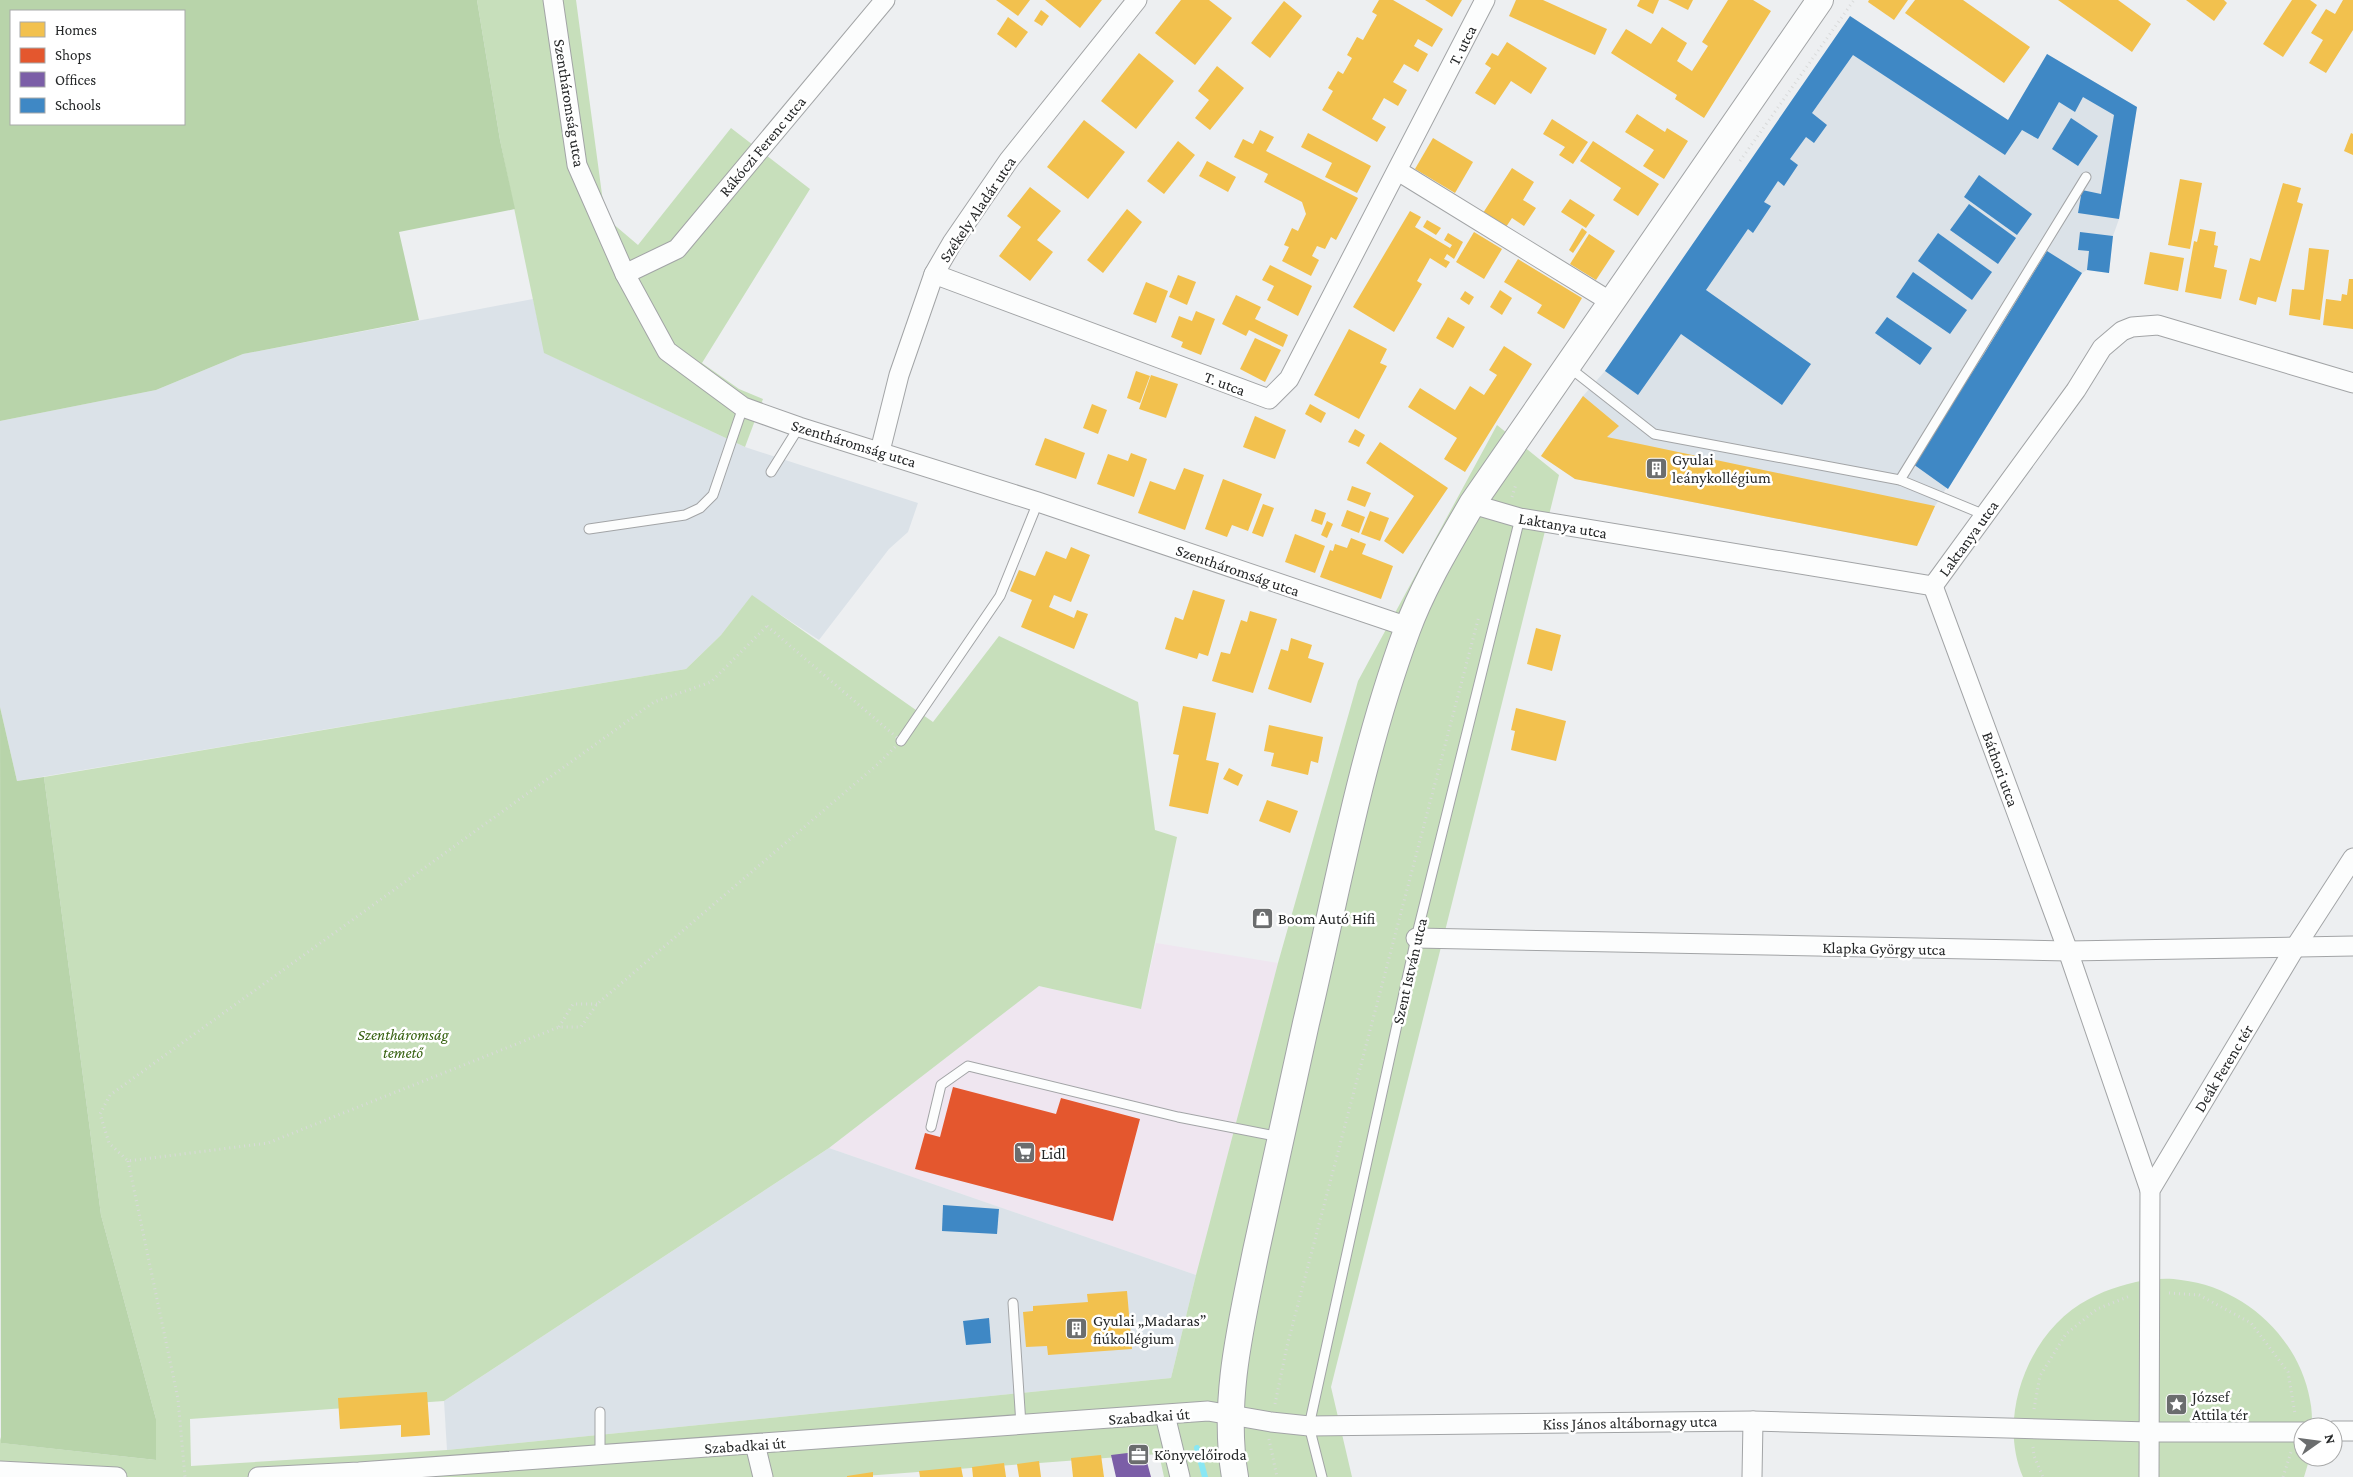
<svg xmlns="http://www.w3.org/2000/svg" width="2353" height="1477" viewBox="0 0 2353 1477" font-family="'Crimson Pro',serif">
<rect width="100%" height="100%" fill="#edeff1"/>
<!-- commercial -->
<polygon fill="#efe6f0" points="1156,943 1278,963 1196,1275 829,1148 1039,986 1141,1009"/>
<!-- built -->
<g fill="#dbe2e8">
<polygon points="1850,16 2008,120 2047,54 2137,107 2119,219 2113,236 2109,273 2087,270 2082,273 1935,506 1917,546 1575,479 1541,456 1583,396 1605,371"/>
<polygon points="533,299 545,353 745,447 918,503 908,532 889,549 819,640 752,596 721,635 686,669 17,781 0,707 0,421 156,390 243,354"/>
<polygon points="829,1148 1196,1275 1171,1378 447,1450 444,1401"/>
</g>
<!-- green -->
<g fill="#c7dfbb">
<polygon points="477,0 576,0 605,217 638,245 731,128 810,189 702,363 739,389 763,399 745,447 544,353 500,140"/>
<polygon points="1497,425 1559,475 1331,1387 1352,1477 1164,1477 1159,1454 851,1477 0,1477 0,1437 2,1443 156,1460 156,1419 101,1215 44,777 686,669 721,635 752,595 933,722 999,636 1138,702 1155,830 1177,837 1141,1009 1039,986 829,1148 444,1401 190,1419 191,1466 447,1450 1171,1378 1196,1275 1278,963 1358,681"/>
<path d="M2151 1279C2161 1279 2171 1278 2181 1280 2244 1287 2299 1338 2310 1400 2312 1409 2312 1418 2312 1427H2303V1457H2310L2304 1477H2023C1996 1415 2030 1329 2089 1299 2109 1288 2129 1283 2151 1279Z"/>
</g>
<!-- forest -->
<g fill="#b8d4aa" fill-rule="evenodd">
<path d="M0 0H477L500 140 515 209 399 232 419 320 243 354 156 390 0 421ZM11 11H184V124H11Z"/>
<polygon points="0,707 17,781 44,777 101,1215 156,1419 156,1460 1,1443"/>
</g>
<!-- homes -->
<g fill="#f2c14e">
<polygon points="996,0 1030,0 1018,16"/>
<polygon points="1045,0 1102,0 1080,28"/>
<polygon points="1181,0 1209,0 1232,18 1195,65 1155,33"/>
<polygon points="1379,0 1393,0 1443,29 1432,47 1418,39 1414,46 1428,54 1418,72 1404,64 1393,82 1407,90 1398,106 1384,98 1372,119 1386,127 1377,142 1322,110 1333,91 1328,88 1338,71 1343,74 1352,58 1347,55 1357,37 1363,40 1377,15 1372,12"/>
<polygon points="1425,0 1462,0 1452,17"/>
<polygon points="1516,0 1543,0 1607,29 1595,55 1509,16"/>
<polygon points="1640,0 1659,0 1653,14 1637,6"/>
<polygon points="1668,0 1693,0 1688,10"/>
<polygon points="1728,0 1753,0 1771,11 1704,118 1675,99 1677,95 1611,53 1626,29 1651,44 1662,27 1687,43 1677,61 1692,71 1708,46 1702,42"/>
<polygon points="1869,0 1908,0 1894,20 1868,2"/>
<polygon points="1915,0 1963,0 2030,47 2004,83 1905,13"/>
<polygon points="2058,0 2118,0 2151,24 2132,52"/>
<polygon points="2186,0 2224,0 2227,3 2214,21"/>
<polygon points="2292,0 2310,0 2317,5 2283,57 2263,44"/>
<polygon points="2343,0 2353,0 2353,30 2326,73 2309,63 2323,40 2311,33 2326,9 2335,14"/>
<polygon points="1284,1 1302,16 1270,58 1251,43"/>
<polygon points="1041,10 1049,16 1042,26 1034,21"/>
<polygon points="1008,17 1028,32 1016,48 997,34"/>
<polygon points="1507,42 1547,68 1531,94 1511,81 1495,105 1475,93 1491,68 1485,64 1492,53 1498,56"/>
<polygon points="1139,53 1174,81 1136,129 1101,101"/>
<polygon points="1217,66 1244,88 1210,130 1195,118 1209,100 1198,91"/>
<polygon points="1637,114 1665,132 1667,128 1688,141 1664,179 1643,166 1654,150 1625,132"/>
<polygon points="1552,119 1588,142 1573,164 1559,155 1565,147 1543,134"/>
<polygon points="1084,120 1125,152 1088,199 1047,167"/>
<polygon points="1260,130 1274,137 1266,151 1358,198 1336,240 1331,237 1325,249 1317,246 1312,256 1319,260 1311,276 1282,261 1289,247 1284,245 1292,228 1298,231 1306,214 1302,202 1264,182 1268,174 1234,157 1243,139 1253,144"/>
<polygon points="1308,133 1371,166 1357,193 1325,177 1332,163 1301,147"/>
<polygon points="2351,133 2353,134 2353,155 2344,151"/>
<polygon points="1433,138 1473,162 1455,193 1415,169"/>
<polygon points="1178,141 1195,155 1164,194 1147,181"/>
<polygon points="1593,141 1659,184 1638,216 1613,200 1621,188 1580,161"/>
<polygon points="1207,161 1236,177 1228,192 1199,176"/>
<polygon points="1512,168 1534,182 1523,200 1536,208 1524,226 1512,218 1506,227 1483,213"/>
<polygon points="2180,179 2202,183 2190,249 2168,245"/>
<polygon points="2283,183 2301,188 2297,202 2303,204 2276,302 2258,297 2256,305 2239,300 2250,258 2260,261"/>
<polygon points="1030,187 1061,211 1037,240 1053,252 1030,281 999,256 1021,227 1007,216"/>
<polygon points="1570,199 1595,215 1586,228 1561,212"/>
<polygon points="1127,209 1142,222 1103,273 1087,260"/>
<polygon points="1410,211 1421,217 1415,227 1450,248 1452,245 1444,240 1448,233 1463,242 1454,259 1447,254 1444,259 1450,262 1446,268 1430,258 1417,281 1422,284 1394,332 1353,307"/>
<polygon points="1427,220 1441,228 1436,235 1423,227"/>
<polygon points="1582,228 1587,232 1573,253 1569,250"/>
<polygon points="2200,229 2216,232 2214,245 2218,246 2214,267 2227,270 2221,299 2185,292 2194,241 2197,242"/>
<polygon points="1474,232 1502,249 1484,279 1456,262"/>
<polygon points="1589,234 1615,251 1596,280 1570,264"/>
<polygon points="2309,248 2329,250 2320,320 2289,315 2292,289 2304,290"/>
<polygon points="2150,252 2184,258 2178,291 2144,284"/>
<polygon points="1518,259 1582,298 1564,329 1537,313 1542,305 1504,282"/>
<polygon points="1270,265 1312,286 1298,316 1267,300 1274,286 1262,280"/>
<polygon points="1178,275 1196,282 1187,305 1169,297"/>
<polygon points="2349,279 2353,279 2353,329 2323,325 2326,299 2341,301 2342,294 2347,295"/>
<polygon points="1146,282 1168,291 1156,323 1133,314"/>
<polygon points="1500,290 1512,298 1502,315 1490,307"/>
<polygon points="1465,291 1474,297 1469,305 1460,299"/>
<polygon points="1236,295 1261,307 1255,319 1288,335 1283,347 1249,330 1246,336 1222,324"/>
<polygon points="1196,311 1215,319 1201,355 1181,347 1183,342 1171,337 1179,316 1192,321"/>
<polygon points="1448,317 1465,327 1453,348 1436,338"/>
<polygon points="1349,329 1387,349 1380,363 1387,366 1359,419 1314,395"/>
<polygon points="1255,338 1281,350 1265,382 1240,369"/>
<polygon points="1504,346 1532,364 1465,472 1444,459 1457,438 1408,407 1420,388 1455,410 1470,386 1484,395 1497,375 1489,370"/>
<polygon points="1136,371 1150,376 1140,403 1127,398"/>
<polygon points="1151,375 1178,384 1166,418 1139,409"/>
<polygon points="1583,396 1619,426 1607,437 1935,506 1917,546 1575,479 1541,456"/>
<polygon points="1092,404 1107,410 1098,434 1083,428"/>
<polygon points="1310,404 1326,413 1321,423 1305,414"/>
<polygon points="1255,416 1286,430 1275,459 1243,447"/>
<polygon points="1355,429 1365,435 1359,447 1348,442"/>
<polygon points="1045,438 1085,453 1076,479 1035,465"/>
<polygon points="1380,442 1448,488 1403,554 1384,541 1414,496 1366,463"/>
<polygon points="1131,453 1147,459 1134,497 1097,484 1108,454 1128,461"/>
<polygon points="1184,468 1204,475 1185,530 1138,513 1150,481 1175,490"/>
<polygon points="1223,479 1262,494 1248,531 1232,525 1227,537 1205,529"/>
<polygon points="1352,486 1371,493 1365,507 1347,500"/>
<polygon points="1263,504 1274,508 1263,537 1252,533"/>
<polygon points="1315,509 1326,513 1322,525 1311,521"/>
<polygon points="1347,510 1365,517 1359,533 1341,526"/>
<polygon points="1370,511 1389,518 1380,541 1361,534"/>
<polygon points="1327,521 1333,524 1327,538 1321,535"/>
<polygon points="1295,534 1325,546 1315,573 1285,562"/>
<polygon points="1351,538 1366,544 1362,554 1393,566 1381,599 1320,577 1330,550 1333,551 1335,544 1347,548"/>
<polygon points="1071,547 1090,555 1071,602 1054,595 1049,607 1074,618 1077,610 1088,614 1074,649 1021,627 1032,600 1010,591 1019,570 1035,576 1046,551 1066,559"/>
<polygon points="1193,590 1225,600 1208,656 1199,653 1197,659 1165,649 1175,617 1183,620"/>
<polygon points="1250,611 1277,619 1253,693 1212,681 1221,652 1230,654 1241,620 1247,622"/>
<polygon points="1536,628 1561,635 1552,671 1527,664"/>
<polygon points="1291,638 1312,645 1308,658 1324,663 1311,703 1268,689 1281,649 1288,651"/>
<polygon points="1183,706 1216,713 1206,760 1219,763 1208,814 1169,806 1179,755 1173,754"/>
<polygon points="1516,708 1566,721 1556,761 1511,750 1515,731 1511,730"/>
<polygon points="1269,725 1323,737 1318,763 1311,761 1308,775 1271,766 1274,753 1264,751"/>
<polygon points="1229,768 1243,775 1238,786 1223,779"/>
<polygon points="1267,800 1298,811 1290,833 1259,821"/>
<polygon points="1127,1291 1132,1349 1048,1355 1047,1346 1026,1347 1023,1312 1033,1311 1033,1306 1088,1302 1087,1294"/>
<polygon points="427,1392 430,1435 401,1437 401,1425 340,1429 338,1398"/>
<polygon points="1101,1455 1104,1477 1073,1477 1071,1458"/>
<polygon points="1039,1461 1041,1477 1019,1477 1017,1464"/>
<polygon points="1004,1463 1006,1477 973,1477 972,1467"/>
<polygon points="961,1467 963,1477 920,1477 919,1471"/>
<polygon points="873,1472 873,1477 847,1477 847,1476"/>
</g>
<!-- shops -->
<polygon fill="#e4572e" points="953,1087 1056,1114 1061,1098 1140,1119 1113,1221 915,1169 925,1133 940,1137"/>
<!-- offices -->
<polygon fill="#7b5ea7" points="1144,1451 1151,1477 1116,1477 1111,1455"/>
<!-- schools -->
<g fill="#3f88c5">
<polygon points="1850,16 2008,120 2047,54 2137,107 2119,219 2078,213 2082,190 2101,194 2114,115 2083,97 2075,112 2059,102 2038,139 2022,130 2005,155 1853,55 1812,113 1827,125 1814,143 1806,137 1790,159 1798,165 1784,186 1778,181 1764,202 1771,206 1753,233 1748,229 1706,290 1811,364 1782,405 1681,334 1638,395 1605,371"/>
<polygon points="2071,118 2098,136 2078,166 2052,149"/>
<polygon points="1979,175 2032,214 2017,235 1964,197"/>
<polygon points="1969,204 2016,238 1998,264 1950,230"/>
<polygon points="2080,232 2113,236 2109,273 2087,270 2089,251 2078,250"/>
<polygon points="1938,233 1992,272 1972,300 1918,261"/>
<polygon points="2047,251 2082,273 1948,489 1913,464 1984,354"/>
<polygon points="1913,272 1967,310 1950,334 1896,297"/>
<polygon points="1887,317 1932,348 1920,365 1875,333"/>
<polygon points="943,1205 999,1209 997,1234 942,1231"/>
<polygon points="989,1318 991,1343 966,1345 963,1321"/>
</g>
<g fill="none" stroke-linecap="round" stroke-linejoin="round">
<!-- stream -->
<polyline stroke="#89e7f4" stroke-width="6" points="1197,1448 1205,1477"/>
<defs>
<g id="lane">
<polyline points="1570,368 1654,434 1900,480 1985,515"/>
<polyline points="771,472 799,427"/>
<polyline points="1900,480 2086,177"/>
<polyline points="589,529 685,515 700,508 713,495 743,407"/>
<polyline points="901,741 1000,596 1038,502"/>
<polyline points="931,1127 941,1085 968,1066 1178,1117 1280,1137"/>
<polyline points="1013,1303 1021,1425"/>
<polyline points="600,1412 600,1453"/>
<polyline points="1322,1477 1309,1426 1416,938 1520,518"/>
</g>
<g id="street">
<polyline points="553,0 577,165 625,274 667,351 743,407 799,427 1038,502 1408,627"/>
<polyline points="1398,171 1611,302"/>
<polyline points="625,274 677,249 885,0"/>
<polyline points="934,274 1269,399 1289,379 1485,0"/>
<polyline points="880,451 899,375 934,274 952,243 1009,160 1137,0"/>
<polyline points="1472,504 1520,518 1933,586 2076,390 2102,348 2122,331 2132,327 2158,325 2353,383"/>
<polyline points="1933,586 2068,951 2150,1190"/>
<polyline points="1416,938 2068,951 2353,946"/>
<polyline points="1165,1415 1180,1477"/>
<polyline points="2333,1431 2353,1431"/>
<polyline points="755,1444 763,1477"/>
<polyline points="0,1471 117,1477"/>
<polyline points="258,1477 359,1472 1208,1411 1271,1422 1309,1426 1753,1421 2149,1432 2303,1432"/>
<polyline points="1752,1477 1753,1421"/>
<polyline points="2149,1477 2150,1190 2296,946 2353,858"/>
</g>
<path id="secondary" d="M1235 1477C1222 1402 1241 1325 1256 1251 1272 1175 1289 1099 1306 1023 1337 892 1360 757 1407 630 1423 586 1449 544 1472 504L1820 0"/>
</defs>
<!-- lane casing -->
<use href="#lane" stroke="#a2a4a6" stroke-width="11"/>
<!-- street casing -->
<use href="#street" stroke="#a2a4a6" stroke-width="21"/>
<!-- secondary casing -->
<use href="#secondary" stroke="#a2a4a6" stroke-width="28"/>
<!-- path -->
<g stroke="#d9dada" stroke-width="3" stroke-dasharray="1 4" stroke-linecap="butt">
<polyline points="1740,161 1854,0"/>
<polyline points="1512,497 1516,484"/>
<polygon points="767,626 901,741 878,764 597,1004 581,1027 559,1027 268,1143 128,1161 109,1143 100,1114 110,1095 654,702 711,682"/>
<polyline points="559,1027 573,1004 597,1004"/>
<polyline points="128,1161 178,1399 185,1477"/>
<polyline points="2169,1293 2199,1295 2251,1323 2288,1372 2295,1414"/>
<polyline points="1275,1404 1287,1346 1479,616"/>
<polyline points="2034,1409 2040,1376 2066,1334 2097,1309 2130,1296"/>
<polyline points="1269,1439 1277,1477"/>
<polyline points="2033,1447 2034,1456 2043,1477"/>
<polyline points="2283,1477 2291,1452"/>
</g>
<!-- lane -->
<use href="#lane" stroke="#fcfdfd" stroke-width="9"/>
<!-- street -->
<use href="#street" stroke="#fcfdfd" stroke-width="19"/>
<!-- secondary -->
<use href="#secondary" stroke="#fcfdfd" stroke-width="26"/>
</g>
<!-- icons -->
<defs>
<symbol id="building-square" viewBox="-11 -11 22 22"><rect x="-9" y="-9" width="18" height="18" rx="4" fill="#6b6d6e" stroke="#fff"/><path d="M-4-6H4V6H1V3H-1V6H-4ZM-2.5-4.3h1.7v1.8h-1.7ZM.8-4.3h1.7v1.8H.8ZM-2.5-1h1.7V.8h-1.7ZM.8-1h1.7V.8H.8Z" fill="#fff"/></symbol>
<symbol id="shop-square" viewBox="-11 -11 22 22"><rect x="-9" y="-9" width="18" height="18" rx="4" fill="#6b6d6e" stroke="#fff"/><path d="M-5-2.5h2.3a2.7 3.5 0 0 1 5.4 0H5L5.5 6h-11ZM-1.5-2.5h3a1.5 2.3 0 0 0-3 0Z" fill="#fff"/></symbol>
<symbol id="supermarket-square" viewBox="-11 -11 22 22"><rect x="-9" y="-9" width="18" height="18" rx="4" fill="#6b6d6e" stroke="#fff"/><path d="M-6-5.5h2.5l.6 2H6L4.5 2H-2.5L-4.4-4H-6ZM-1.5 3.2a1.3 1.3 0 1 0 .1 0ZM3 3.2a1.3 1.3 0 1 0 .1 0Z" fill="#fff"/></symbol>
<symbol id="sight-square" viewBox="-11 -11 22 22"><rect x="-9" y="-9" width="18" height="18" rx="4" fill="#6b6d6e" stroke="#fff"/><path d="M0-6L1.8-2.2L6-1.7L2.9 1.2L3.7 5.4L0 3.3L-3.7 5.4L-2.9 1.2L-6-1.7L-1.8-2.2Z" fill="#fff"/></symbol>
<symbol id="office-square" viewBox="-11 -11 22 22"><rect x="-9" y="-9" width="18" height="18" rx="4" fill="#6b6d6e" stroke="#fff"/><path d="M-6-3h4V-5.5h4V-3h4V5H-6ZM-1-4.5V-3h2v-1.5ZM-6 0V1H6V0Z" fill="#fff"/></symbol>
</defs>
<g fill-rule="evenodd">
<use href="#building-square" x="1644" y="456" width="25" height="25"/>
<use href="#shop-square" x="1250" y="906" width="25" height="25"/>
<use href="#supermarket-square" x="1012" y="1140" width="25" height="25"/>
<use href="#building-square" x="1064" y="1316" width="25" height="25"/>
<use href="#sight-square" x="2164" y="1392" width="25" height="25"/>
<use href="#office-square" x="1126" y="1442" width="25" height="25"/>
</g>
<g text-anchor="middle" stroke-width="5" stroke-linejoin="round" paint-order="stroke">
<!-- street labels -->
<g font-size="16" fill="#252728" stroke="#fff">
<text transform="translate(1462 45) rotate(-63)" y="6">T. utca</text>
<text transform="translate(570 103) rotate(81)" y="6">Szentháromság utca</text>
<text transform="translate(762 146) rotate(-50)" y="6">Rákóczi Ferenc utca</text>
<text transform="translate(977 209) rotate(-56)" y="6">Székely Aladár utca</text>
<text transform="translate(1225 383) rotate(21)" y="6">T. utca</text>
<text transform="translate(854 443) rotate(17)" y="6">Szentháromság utca</text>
<text transform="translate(1563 525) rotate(10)" y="6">Laktanya utca</text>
<text transform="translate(1968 538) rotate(-54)" y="6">Laktanya utca</text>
<text transform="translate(1238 570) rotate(19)" y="6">Szentháromság utca</text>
<text transform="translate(2001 769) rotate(70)" y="6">Báthori utca</text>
<text transform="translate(1884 948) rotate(1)" y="6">Klapka György utca</text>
<text transform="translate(1409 971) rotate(-77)" y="6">Szent István utca</text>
<text transform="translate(2223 1068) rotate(-59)" y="6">Deák Ferenc tér</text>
<text transform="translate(1149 1416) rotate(-4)" y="6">Szabadkai út</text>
<text transform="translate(1630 1422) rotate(-1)" y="6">Kiss János altábornagy utca</text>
<text transform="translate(745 1445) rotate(-4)" y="6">Szabadkai út</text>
</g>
<!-- poi labels -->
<g font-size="16" fill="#252728" stroke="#fff" text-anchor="start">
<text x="1672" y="465">Gyulai<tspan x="1672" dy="18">leánykollégium</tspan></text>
<text x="1278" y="924">Boom Autó Hifi</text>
<text x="1041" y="1159">Lidl</text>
<text x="1093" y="1326">Gyulai „Madaras”<tspan x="1093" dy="18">fiúkollégium</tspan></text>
<text x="2192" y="1402">József<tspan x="2192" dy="18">Attila tér</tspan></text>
<text x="1154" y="1460">Könyvelőiroda</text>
</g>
<!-- park labels -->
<g font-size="16" font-style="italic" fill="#366110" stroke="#fff">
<text x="403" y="1040">Szentháromság<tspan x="403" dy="18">temető</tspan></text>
</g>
</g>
<!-- legend -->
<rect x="10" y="10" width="175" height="115" fill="#ffffff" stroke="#a8a9a9"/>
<rect x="20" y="22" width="25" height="15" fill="#f2c14e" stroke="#a8a9a9"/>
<text x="55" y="35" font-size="15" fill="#252728">Homes</text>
<rect x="20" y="48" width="25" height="15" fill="#e4572e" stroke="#a8a9a9"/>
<text x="55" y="60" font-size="15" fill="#252728">Shops</text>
<rect x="20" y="72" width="25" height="15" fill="#7b5ea7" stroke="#a8a9a9"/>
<text x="55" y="85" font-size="15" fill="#252728">Offices</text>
<rect x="20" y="98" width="25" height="15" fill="#3f88c5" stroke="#a8a9a9"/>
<text x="55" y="110" font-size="15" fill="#252728">Schools</text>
<!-- north arrow -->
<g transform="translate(2318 1442) rotate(76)"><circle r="24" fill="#ffffff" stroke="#a8a9a9"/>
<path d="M0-4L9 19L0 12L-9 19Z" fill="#6b6d6e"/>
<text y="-8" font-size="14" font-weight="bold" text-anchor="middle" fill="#252728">N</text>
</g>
</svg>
